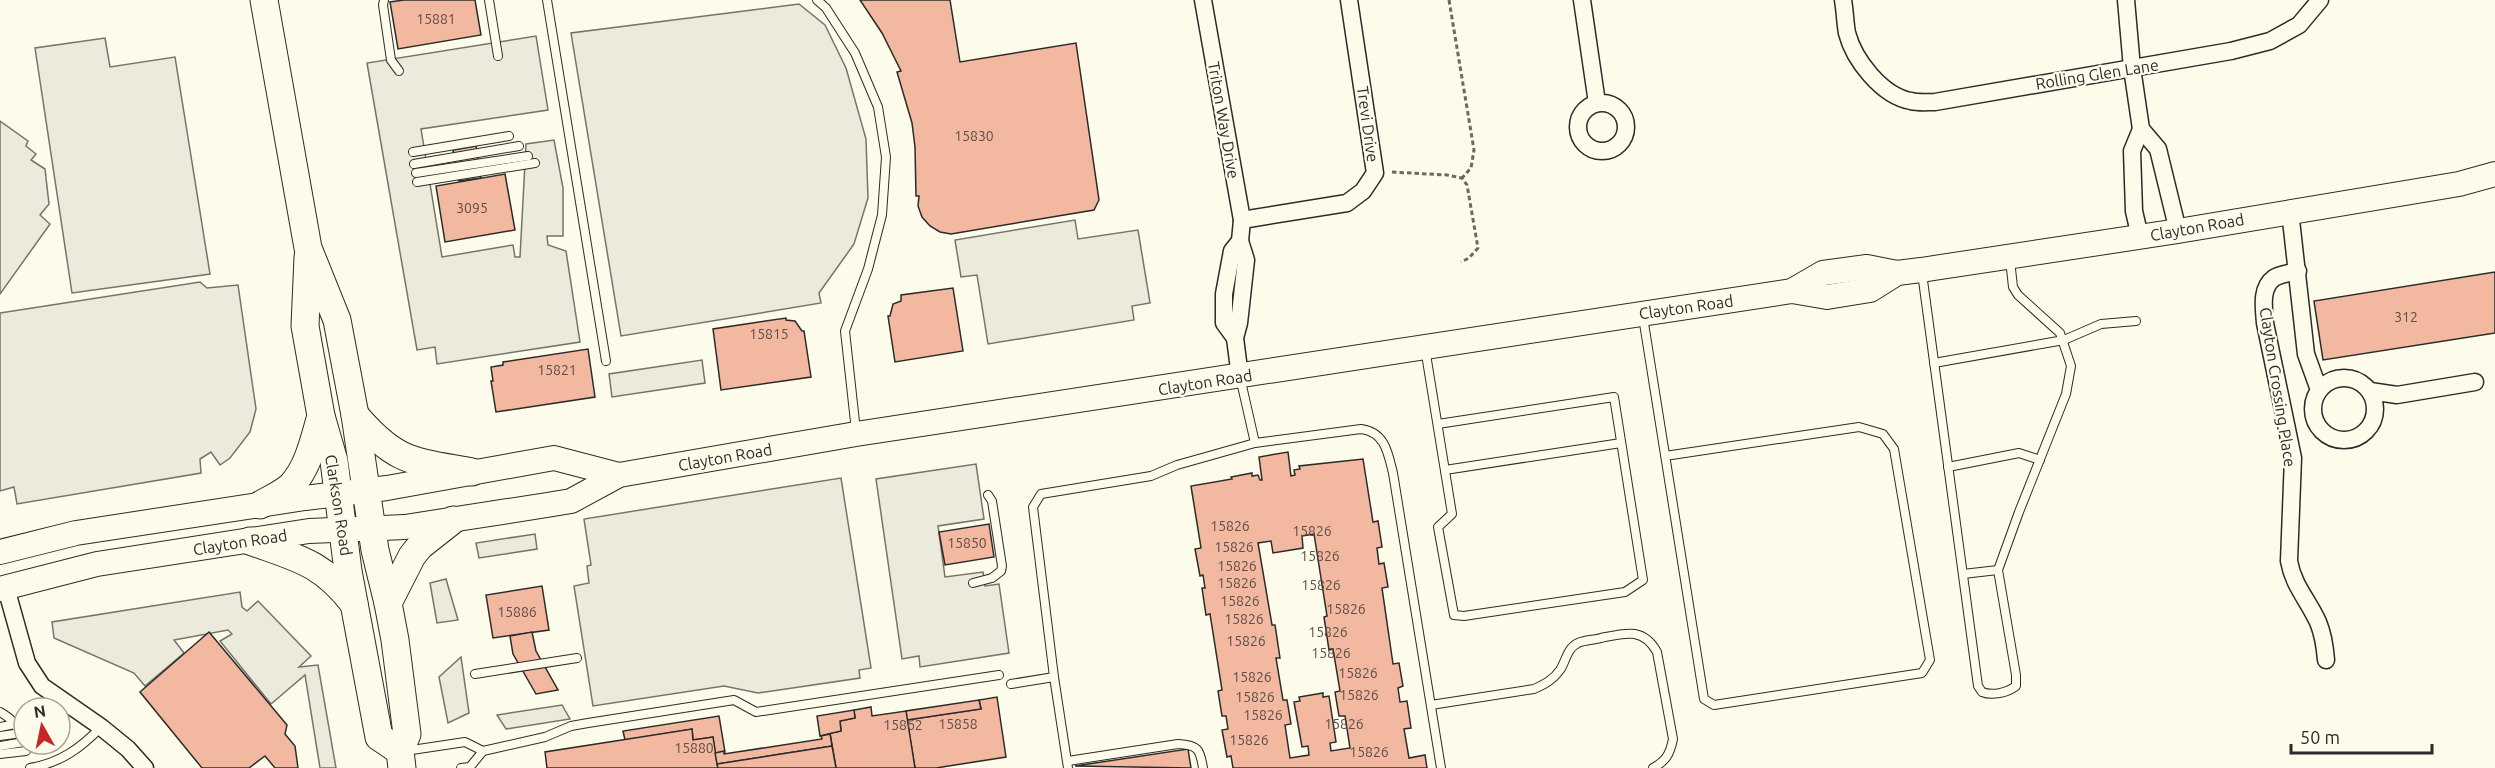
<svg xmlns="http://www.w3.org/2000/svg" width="2495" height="768" viewBox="0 0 2495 768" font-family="Ubuntu,sans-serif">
<rect width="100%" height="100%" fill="#fdfbea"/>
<!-- parking -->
<g fill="#eceadb" stroke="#74746e" stroke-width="1.5">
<polygon points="799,4 825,25 846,68 866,139 868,198 854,244 819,293 821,303 621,336 571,33"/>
<polygon points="536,36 548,110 421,129 442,257 513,245 515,257 520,257 526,144 554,140 563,188 563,236 547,236 548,245 566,251 580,342 437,364 435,347 417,350 367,63"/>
<polygon points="105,38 110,67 175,57 210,274 72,293 35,48"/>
<polygon points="0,121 28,141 26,146 36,154 31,160 45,169 49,204 40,215 50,224 0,294"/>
<polygon points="1075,220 1078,239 1138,230 1150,303 1132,306 1134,320 988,344 977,275 961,277 955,240"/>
<polygon points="200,282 207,288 238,285 256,409 250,432 230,458 220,465 211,452 200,459 201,473 17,504 14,487 0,491 0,313"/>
<polygon points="702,360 705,383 612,397 609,374"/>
<polygon points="976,464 984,519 938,526 945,577 983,572 985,586 999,584 1009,653 920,667 919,656 902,659 876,479"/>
<polygon points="841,478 871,668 859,670 860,678 758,693 724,686 593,706 574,586 589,583 587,566 591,565 584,519"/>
<polygon points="535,534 537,549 479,558 476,543"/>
<polygon points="446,579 458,620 437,623 430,583"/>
<polygon points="240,592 242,607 247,611 258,601 311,656 299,667 318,665 336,768 320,768 305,675 271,704 220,641 232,634 228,630 174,640 184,653 145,686 134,673 54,638 52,622"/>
<polygon points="461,657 469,713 448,723 439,677"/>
<polygon points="562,705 570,719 506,729 497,715"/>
</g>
<!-- building -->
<g fill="#f2b8a0" stroke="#2b2b2b" stroke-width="1.5" fill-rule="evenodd">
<polygon points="404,0 475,0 481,35 398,49 390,2"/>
<polygon points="860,0 950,0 960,62 1076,43 1099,200 1094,210 951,234 940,232 930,226 922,217 918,206 919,196 916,196 915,147 912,123 897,72 901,71 882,33"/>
<polygon points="476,146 481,178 459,181 453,150"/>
<polygon points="505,174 515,230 445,242 436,186"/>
<polygon points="2495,272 2495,333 2323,360 2314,301"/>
<polygon points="953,288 963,351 895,362 888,316 890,316 893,304 901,301 901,295"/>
<polygon points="786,318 786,320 795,321 802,331 804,331 811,377 721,390 713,329"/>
<polygon points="588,349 595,397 496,412 491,381 493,381 491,367 503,365 503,362"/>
<path d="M1288 452 1291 476 1295 475 1294 470 1300 469 1299 466 1363 459 1373 522 1378 521 1382 547 1377 548 1379 564 1384 563 1388 587 1382 588 1393 664 1399 663 1403 686 1398 688 1400 702 1407 701 1411 728 1404 729 1409 758 1425 755 1427 768H1233L1231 756 1227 757 1222 730 1228 729 1226 716H1222L1218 691 1222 690 1210 614 1206 615 1202 588H1205L1203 575 1200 576 1195 549 1201 548 1191 486 1232 479 1231 477 1252 473V476L1258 475 1260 480H1262L1259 457ZM1314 534 1327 616 1324 617 1329 650 1333 649 1340 691 1335 692 1339 716H1345L1350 748 1331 751 1330 743 1336 742 1329 696 1323 697V693L1299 697 1300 701 1294 702 1302 747 1308 746 1309 755 1290 758 1285 725 1291 724 1287 700H1283L1276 658H1280L1275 625H1272L1258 543 1271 541 1273 553 1303 548 1302 536Z"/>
<polygon points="989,524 994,557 945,565 939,532"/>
<polygon points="542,586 549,630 493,638 486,595"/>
<polygon points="209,632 287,725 285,734 295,746 298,768 275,768 265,756 249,768 202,768 140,692"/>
<polygon points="532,632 536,651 558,690 536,694 513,654 510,636"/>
<polygon points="997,697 1006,757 936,768 915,768 907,720 981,709 979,700"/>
<polygon points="979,700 981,709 907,720 906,711"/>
<polygon points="871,707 872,716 906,711 915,768 836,768 830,733 841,731 840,721 855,718 854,710"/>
<polygon points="854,710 855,718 840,721 841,731 820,736 817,716"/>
<polygon points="719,716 725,752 715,753 713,737 693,740 692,729 625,740 623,731"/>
<polygon points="692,729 693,740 713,737 718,768 547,768 545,752"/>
<polygon points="830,734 832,746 717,764 715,753 724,751 724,754 822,739 821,736"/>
<polygon points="832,746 836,768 718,768 717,764"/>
<polygon points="1188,749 1191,768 1075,766"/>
</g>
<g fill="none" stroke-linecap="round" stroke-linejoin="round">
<defs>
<g id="lane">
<polyline points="384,0 383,5 391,60 399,71"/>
<polyline points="489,0 498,56"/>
<polyline points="547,0 606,361"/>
<polyline points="817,0 826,8 855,53 878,107 886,157 882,215 868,269 845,331 856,431"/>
<polyline points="413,152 509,136"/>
<polyline points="414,164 519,146"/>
<polyline points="416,173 528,156"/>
<polyline points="417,182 535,163"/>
<path d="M1922 273 1978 686 1982 692C1992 696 2007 693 2016 686V675L1998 570 2019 512 2066 394 2071 366 2060 333 2018 295 2013 287 2010 260"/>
<polyline points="1643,317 1704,699 1714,705 1922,673 1930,660 1894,449 1883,434 1859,427 1665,456"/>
<polyline points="1425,348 1452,514 1438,527 1454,615 1464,616 1625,592 1643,580 1614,397 1438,424"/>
<polyline points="1934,363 2064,340 2101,324 2136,321"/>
<path d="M1240 377 1255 443 1361 429C1385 432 1388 453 1393 473L1441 768"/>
<polyline points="1948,467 2019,453 2040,460"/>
<polyline points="1445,470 1621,443"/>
<polyline points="1963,574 1998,570"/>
<polyline points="973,583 992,578 1001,571 1002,566 992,501 988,495"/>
<polyline points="475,674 577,658"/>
<polyline points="1054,677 1033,507 1041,494 1151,476 1177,465 1255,443"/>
<polyline points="1011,684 1054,677 1068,768"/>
<path d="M1431 705 1534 689C1545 684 1553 680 1560 670 1566 661 1567 648 1578 643 1584 640 1594 640 1601 638 1625 633 1643 627 1657 652L1673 739C1670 754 1666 761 1653 768"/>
<path d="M0 712C13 719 19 728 24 742"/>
<polyline points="0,727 15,724"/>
<polyline points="0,736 21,733"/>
<polyline points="0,746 24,742"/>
<polyline points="405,751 465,742 483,751"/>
<polyline points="0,754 26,751"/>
<path d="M1068 761 1178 744C1198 745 1200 749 1203 768"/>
<path d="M30 768C60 763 81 748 101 727"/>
<polyline points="461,768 470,767 483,751 545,737 571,726 588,723 734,700 756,712 999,675"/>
</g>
<g id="street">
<polyline points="1203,0 1242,220 1240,241 1246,260 1239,323 1235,338 1240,377"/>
<polyline points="1582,0 1597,103"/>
<path d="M1843 0C1845 11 1845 22 1847 33 1854 60 1882 96 1911 101 1919 103 1927 102 1935 102L2231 51 2270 41 2299 25 2320 0"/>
<polyline points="2126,0 2132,68 2141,129 2132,151 2134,211 2140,237"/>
<circle cx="1602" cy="127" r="24"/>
<polyline points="2141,129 2158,149 2178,231"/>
<polyline points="2290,211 2306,354 2319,390"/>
<polyline points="1242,220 1347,203 1363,191 1375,173 1349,0"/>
<path d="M2298 271C2291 273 2280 274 2274 278 2260 288 2264 309 2265 323L2293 458 2289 561C2293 585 2308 600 2318 622 2323 634 2325 647 2326 660"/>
<polyline points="1235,338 1224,323 1224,294 1232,251 1240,241"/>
<circle cx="2344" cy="409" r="31"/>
<polyline points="2370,391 2397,395 2475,382"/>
<polyline points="6,588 27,663 42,686 101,727 128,749 145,768"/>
</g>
<g id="secondary">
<polyline points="1792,291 1823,273 1867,267 1897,273 1921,270 2178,231 2459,184 2495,174"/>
<polyline points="0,552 76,533 305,498 387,488 554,458 619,475"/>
<polyline points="0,589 97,564 309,531 405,527 547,505 571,501 619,475 856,434 1792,291 1827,297 1870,290 1897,273"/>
</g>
<g id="primary">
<polyline points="264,0 308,248 337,320 355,415 375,550 388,603 395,640 407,734 400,751 402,768"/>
<polyline points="308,257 305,326 321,416 334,461 348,571 379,737 400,751"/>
<path d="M355 415C396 463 412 461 472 472"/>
<path d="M260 505C270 499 284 493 292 485 309 466 314 439 321 416"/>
<path d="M250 541C297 558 322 562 354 604"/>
<polyline points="388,603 412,556 420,546 453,520"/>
</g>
</defs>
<!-- lane casing -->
<use href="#lane" stroke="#2b2b2b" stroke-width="10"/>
<!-- street casing -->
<use href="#street" stroke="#2b2b2b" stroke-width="19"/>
<!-- secondary casing -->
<use href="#secondary" stroke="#2b2b2b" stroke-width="26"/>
<!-- primary casing -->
<use href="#primary" stroke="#2b2b2b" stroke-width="29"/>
<!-- path -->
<g stroke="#6a6964" stroke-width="3" stroke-dasharray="4.5 3" stroke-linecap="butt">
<polyline points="1449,0 1474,150 1471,168 1462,178"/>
<polyline points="1392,172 1447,175 1462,178 1467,185 1478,248 1469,258 1461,262"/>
</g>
<!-- lane -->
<use href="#lane" stroke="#fdfbea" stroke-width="8"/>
<!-- street -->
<use href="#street" stroke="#fdfbea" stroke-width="16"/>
<!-- secondary -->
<use href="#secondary" stroke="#fdfbea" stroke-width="24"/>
<!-- primary -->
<use href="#primary" stroke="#fdfbea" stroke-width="27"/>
</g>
<g text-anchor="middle" stroke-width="4.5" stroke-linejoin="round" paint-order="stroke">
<!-- number labels -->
<g font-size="14" fill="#5d4e48">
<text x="436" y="24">15881</text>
<text x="974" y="141">15830</text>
<text x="472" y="213">3095</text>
<text x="2406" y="322">312</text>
<text x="769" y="339">15815</text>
<text x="557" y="375">15821</text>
<text x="1230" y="531">15826</text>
<text x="1312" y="536">15826</text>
<text x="967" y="548">15850</text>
<text x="1234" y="552">15826</text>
<text x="1320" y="561">15826</text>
<text x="1237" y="571">15826</text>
<text x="1237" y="588">15826</text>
<text x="1321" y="590">15826</text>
<text x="1240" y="606">15826</text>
<text x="1346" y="614">15826</text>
<text x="517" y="617">15886</text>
<text x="1244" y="624">15826</text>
<text x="1328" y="637">15826</text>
<text x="1246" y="646">15826</text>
<text x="1331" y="658">15826</text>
<text x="1358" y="678">15826</text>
<text x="1252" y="682">15826</text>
<text x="1359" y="700">15826</text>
<text x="1255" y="702">15826</text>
<text x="1263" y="720">15826</text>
<text x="958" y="729">15858</text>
<text x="1344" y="729">15826</text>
<text x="903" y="730">15862</text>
<text x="1249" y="745">15826</text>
<text x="694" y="753">15880</text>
<text x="1369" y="757">15826</text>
</g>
<!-- street labels -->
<g font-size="16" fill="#2b2b2b" stroke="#fdfbea">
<text transform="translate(2097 74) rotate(-9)" y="6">Rolling Glen Lane</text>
<text transform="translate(1224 120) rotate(80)" y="6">Triton Way Drive</text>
<text transform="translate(1368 124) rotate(82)" y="6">Trevi Drive</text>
<text transform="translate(2197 227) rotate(-10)" y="6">Clayton Road</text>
<text transform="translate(1686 307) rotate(-8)" y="6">Clayton Road</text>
<text transform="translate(1205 382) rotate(-9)" y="6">Clayton Road</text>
<text transform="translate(2278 387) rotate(81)" y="6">Clayton Crossing Place</text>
<text transform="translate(725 457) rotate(-10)" y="6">Clayton Road</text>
<text transform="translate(339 505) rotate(81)" y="6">Clarkson Road</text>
<text transform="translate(240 542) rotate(-9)" y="6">Clayton Road</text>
</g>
</g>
<!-- north arrow -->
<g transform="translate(42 726) rotate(351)"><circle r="28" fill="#fdfbea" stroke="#a9a89e" stroke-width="1.5"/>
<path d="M0-4.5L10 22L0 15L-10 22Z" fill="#c62828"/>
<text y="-9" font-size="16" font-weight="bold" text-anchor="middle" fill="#2b2b2b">N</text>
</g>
<!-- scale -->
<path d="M2291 744v9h141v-9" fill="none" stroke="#2b2b2b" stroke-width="3"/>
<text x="2300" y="744" font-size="18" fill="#2b2b2b" stroke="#fdfbea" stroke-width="4.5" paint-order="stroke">50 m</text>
</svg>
